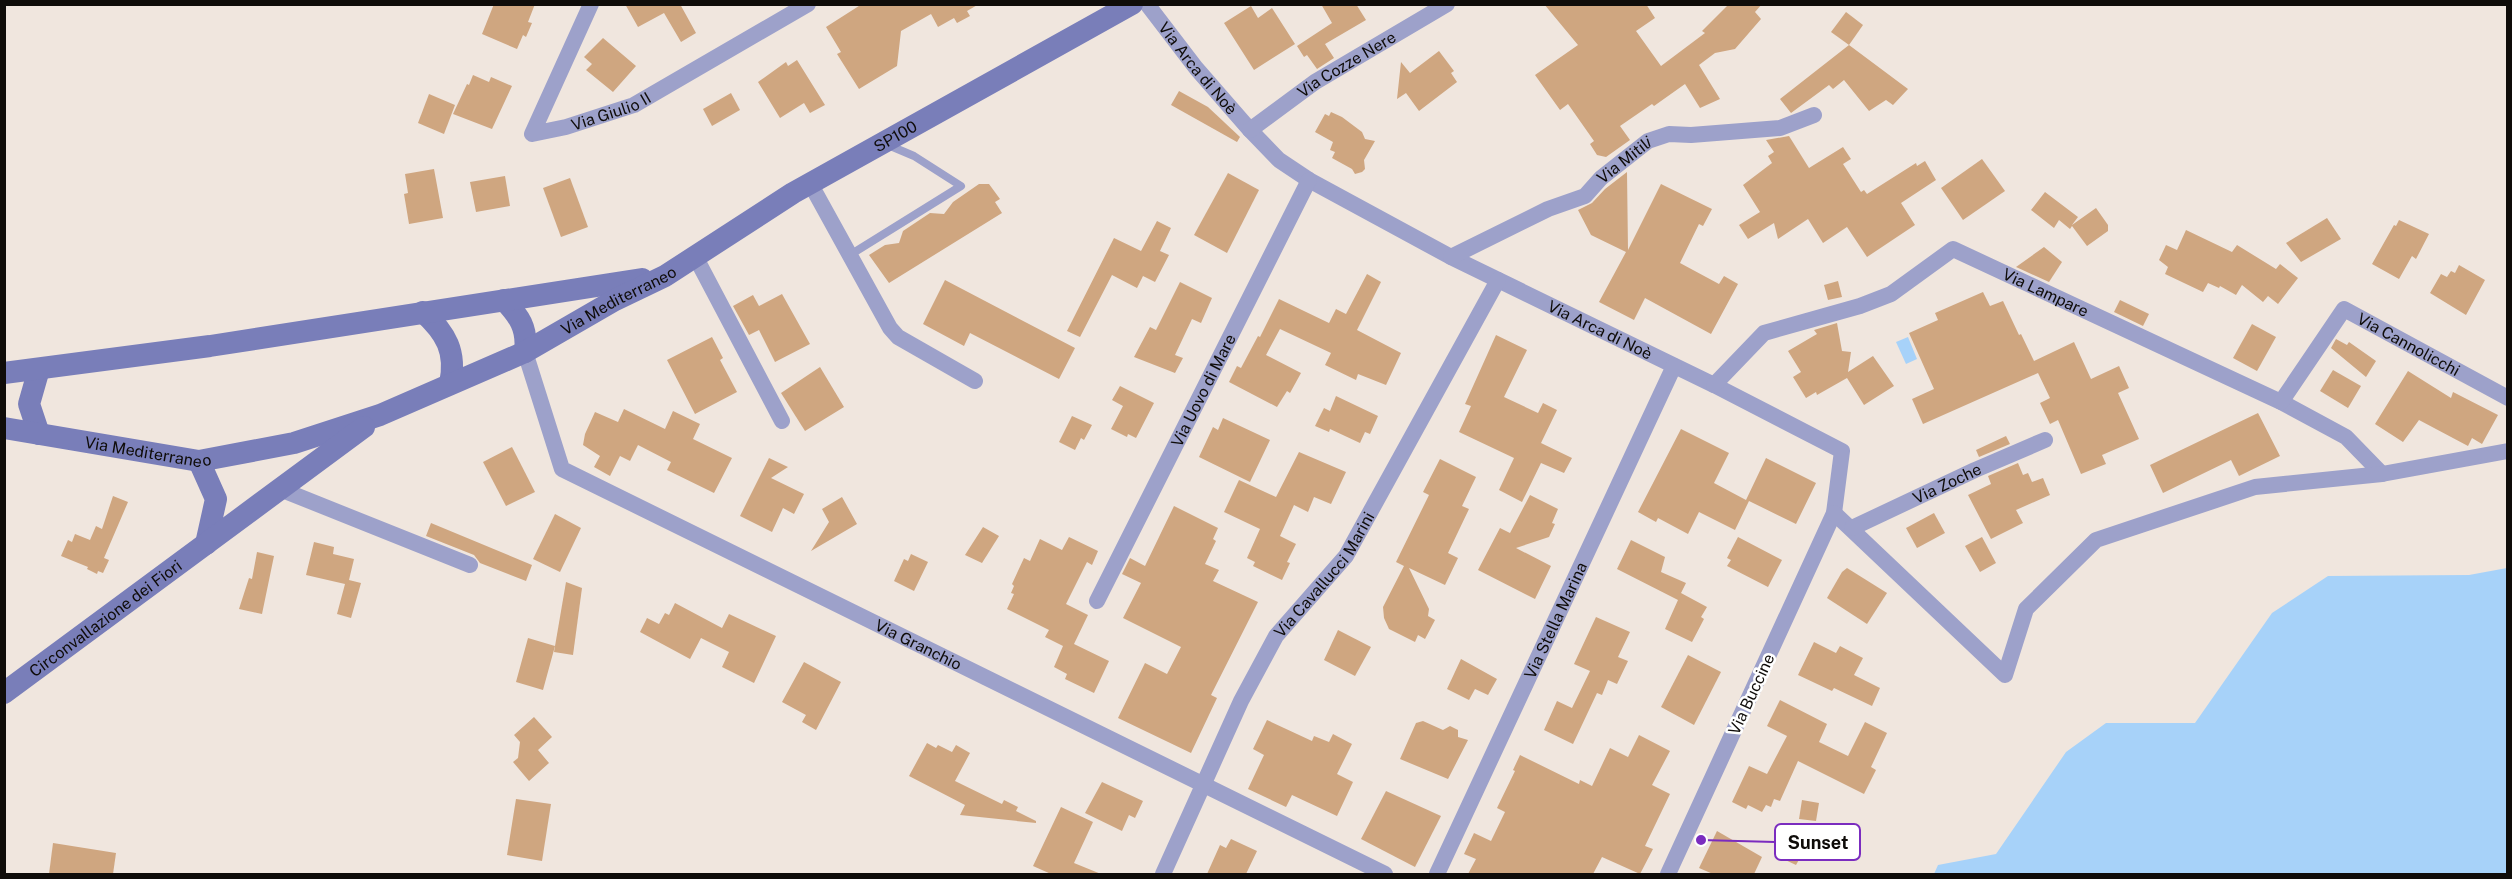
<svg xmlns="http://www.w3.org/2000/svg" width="2512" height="879" viewBox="0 0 2512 879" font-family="'Public Sans',sans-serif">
<rect width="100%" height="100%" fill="#f0e6de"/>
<!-- water -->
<g fill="#a7d2f9">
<polygon points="1908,337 1917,359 1906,364 1896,342"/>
<polygon points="2507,568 2507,874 1934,874 1938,865 1996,854 2066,752 2106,723 2195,723 2272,613 2328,576 2469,575"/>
</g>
<!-- building -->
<g fill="#cfa680">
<polygon points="494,4 535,4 528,22 532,23 526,37 523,35 517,49 482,34"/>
<polygon points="625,4 680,4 696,33 681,42 664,13 638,27"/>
<polygon points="862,4 979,4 967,11 970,16 957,23 954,18 938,27 931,14 901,31 897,66 859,89 837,54 841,52 826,27"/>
<polygon points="1321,4 1356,4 1366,20 1325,44 1334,58 1317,69 1307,55 1304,57 1297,46 1332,23"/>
<polygon points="1544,4 1646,4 1655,18 1636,31 1661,66 1705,33 1702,31 1729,4 1762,4 1755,12 1761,19 1735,49 1715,53 1699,65 1720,99 1700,108 1685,84 1654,106 1652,104 1620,126 1630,140 1606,157 1597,155 1590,144 1594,141 1568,104 1560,110 1535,75 1578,45"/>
<polygon points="1251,6 1258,18 1272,8 1295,44 1254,70 1224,23"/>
<polygon points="1846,12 1863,25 1849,45 1831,32"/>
<polygon points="603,38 636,66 613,92 586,70 592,64 584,57"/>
<polygon points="1849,45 1908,89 1893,105 1886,100 1869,111 1844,80 1833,89 1829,85 1791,113 1780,99"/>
<polygon points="1439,51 1454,71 1451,73 1457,82 1419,111 1406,93 1397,99 1401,62 1410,73"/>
<polygon points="797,60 825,105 810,113 804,103 780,118 758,82 786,62 788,66"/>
<polygon points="473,75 489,82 491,77 512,86 492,129 453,114 467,84 469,85"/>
<polygon points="1179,91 1208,107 1240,137 1237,142 1171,105"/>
<polygon points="731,93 740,110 712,126 703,109"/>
<polygon points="429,94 455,105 444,134 418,123"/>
<polygon points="1331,112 1342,117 1362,132 1365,139 1375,141 1364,160 1365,169 1362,172 1355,174 1352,169 1332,158 1335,152 1330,150 1333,142 1315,132 1325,114 1329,116"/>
<polygon points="1789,136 1809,168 1843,147 1851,159 1843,164 1861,192 1864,190 1867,194 1916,163 1917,166 1925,161 1936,180 1901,203 1915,225 1867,257 1847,227 1823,243 1808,219 1778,239 1774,223 1748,239 1739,225 1760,212 1743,185 1772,163 1768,156 1774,152 1766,140"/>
<polygon points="1982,159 2005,191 1963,220 1941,188"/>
<polygon points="434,169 443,218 409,224 404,194 408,193 405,174"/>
<polygon points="1627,172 1628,250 1661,184 1712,209 1703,226 1699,224 1680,263 1719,284 1724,276 1738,284 1711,334 1645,298 1634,320 1599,302 1626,252 1591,235 1578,210 1592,203 1605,189"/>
<polygon points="1228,173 1259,190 1227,253 1194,235"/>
<polygon points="505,176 510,206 476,212 470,182"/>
<polygon points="570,178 588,227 561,237 543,188"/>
<polygon points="979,184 989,184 1000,199 995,202 1002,213 889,283 869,255 885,245 899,243 903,231 930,213 944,214 953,202"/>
<polygon points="2045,192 2078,217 2072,225 2096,208 2108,225 2108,231 2087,246 2072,226 2070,229 2059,220 2054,228 2031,210"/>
<polygon points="2327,218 2341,239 2301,262 2286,243"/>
<polygon points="2399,220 2429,234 2416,259 2412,256 2399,279 2372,264 2394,225 2396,226"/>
<polygon points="1157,221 1171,228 1160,251 1169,255 1155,282 1143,276 1137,288 1112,275 1080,337 1067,331 1114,238 1141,251"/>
<polygon points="2186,230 2232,252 2237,245 2276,269 2280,264 2298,278 2278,304 2268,296 2263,302 2242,285 2236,295 2220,286 2219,288 2208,283 2203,292 2165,274 2168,267 2159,260 2166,245 2177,250"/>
<polygon points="2044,247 2062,262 2049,282 2016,267"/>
<polygon points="2459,265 2485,280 2466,315 2430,293 2441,274 2447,277 2451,271 2455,273"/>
<polygon points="1367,274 1381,282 1357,330 1401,353 1386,385 1358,374 1356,380 1325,365 1331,353 1280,329 1266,355 1301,373 1290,393 1287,391 1277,407 1229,382 1237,366 1241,368 1258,336 1260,337 1279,299 1329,323 1336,309 1346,314"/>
<polygon points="945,280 1075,348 1059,379 970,333 964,346 923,324"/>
<polygon points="1838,281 1842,297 1828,300 1824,285"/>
<polygon points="1180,282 1212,298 1201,323 1192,319 1175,355 1183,358 1175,373 1134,357 1150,327 1156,330"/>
<polygon points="1983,292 1990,306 2003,301 2019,335 2021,334 2034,361 2074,342 2091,379 2119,366 2129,388 2118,393 2139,439 2102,455 2106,464 2081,474 2058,420 2050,424 2040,403 2050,398 2038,373 1923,424 1912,399 1934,389 1909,333 1938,320 1935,313"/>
<polygon points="782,294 810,344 775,362 759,330 749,335 733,306 753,295 759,306"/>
<polygon points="2120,300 2149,314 2143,326 2114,312"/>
<polygon points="1837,323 1842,351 1851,352 1848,372 1873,356 1894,386 1864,405 1847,378 1817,395 1816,392 1806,398 1793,377 1801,372 1788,351 1817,334 1814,330"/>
<polygon points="2252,324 2276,337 2257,371 2233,358"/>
<polygon points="1496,335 1527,350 1504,397 1538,413 1543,403 1557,410 1541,443 1572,458 1564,473 1541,463 1522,502 1499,490 1514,458 1459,432 1471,406 1465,404"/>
<polygon points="712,337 723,358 720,360 737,392 695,414 667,360"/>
<polygon points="2336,339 2347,345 2349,342 2376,361 2366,377 2331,348"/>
<polygon points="820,367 844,407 805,431 781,393"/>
<polygon points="2333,370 2361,386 2348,408 2320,391"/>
<polygon points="2408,371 2451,398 2453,392 2498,415 2482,444 2472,438 2468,446 2419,420 2403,442 2375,424"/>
<polygon points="1120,386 1154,403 1136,438 1128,434 1127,437 1111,429 1123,406 1112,400"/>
<polygon points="1336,396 1378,416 1370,434 1365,432 1360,443 1330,429 1329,432 1315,426 1324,408 1330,411"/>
<polygon points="624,409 665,429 673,411 700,424 693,439 732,458 714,493 667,470 671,462 638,445 630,461 620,456 610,476 594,467 600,456 583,445 585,434 595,412 618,422"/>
<polygon points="2258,413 2280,456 2239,476 2231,460 2163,493 2150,465"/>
<polygon points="1072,416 1092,425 1084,440 1081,438 1075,450 1059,442"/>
<polygon points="1223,418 1270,440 1250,482 1199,457 1213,427 1218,430"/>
<polygon points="1681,429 1729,453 1714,483 1746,500 1766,458 1816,483 1796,524 1749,501 1735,530 1699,512 1688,534 1658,518 1656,522 1638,512"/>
<polygon points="2006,436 2010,444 1979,457 1976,450"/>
<polygon points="512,447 535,492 506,506 483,462"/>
<polygon points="1299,452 1346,472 1331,504 1314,497 1308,512 1294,505 1280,536 1296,544 1287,562 1290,563 1282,580 1253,566 1255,562 1247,558 1260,529 1224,512 1239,480 1276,497"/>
<polygon points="769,458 788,467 771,478 804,494 794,514 783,508 772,532 740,516"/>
<polygon points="1440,459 1476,477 1462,506 1469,509 1448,553 1458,558 1445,585 1409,568 1429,609 1428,616 1435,620 1425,639 1418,635 1415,642 1389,629 1384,618 1383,607 1404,566 1396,562 1429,495 1423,492"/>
<polygon points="2018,463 2023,475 2028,473 2032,482 2043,478 2050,495 2016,510 2023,523 1991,539 1968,495 1991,484 1988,476"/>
<polygon points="1530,495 1558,509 1552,523 1555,524 1549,537 1516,548 1551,566 1535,599 1478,570 1500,528 1510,533"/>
<polygon points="113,496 128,502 104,558 109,560 103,573 98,571 97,574 87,569 88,567 61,556 68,540 72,542 75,534 90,540 96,526 102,529"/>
<polygon points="842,497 857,524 811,551 829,522 822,509"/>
<polygon points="1174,506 1218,528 1213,539 1216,541 1205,564 1219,570 1213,581 1258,602 1211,695 1217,698 1191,753 1118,718 1145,663 1167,674 1181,647 1123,618 1141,583 1122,574 1130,558 1145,566"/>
<polygon points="1934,513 1945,533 1917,548 1906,528"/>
<polygon points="555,514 581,528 560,572 533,559"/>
<polygon points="431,523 532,565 526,581 480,563 474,555 426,536"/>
<polygon points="983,527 999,536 982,563 965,555"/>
<polygon points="1069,537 1098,551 1092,565 1087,562 1066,604 1088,615 1074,644 1109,661 1094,693 1065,679 1067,674 1054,667 1063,646 1045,637 1049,630 1007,609 1014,594 1011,593 1014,586 1012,584 1024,558 1030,561 1040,539 1062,550"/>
<polygon points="1738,537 1782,560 1768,587 1727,566 1731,560 1727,558"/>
<polygon points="1982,537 1996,563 1980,572 1965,546"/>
<polygon points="1631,540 1665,557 1661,572 1686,583 1681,593 1707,607 1701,617 1704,619 1692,642 1665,629 1678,600 1617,569"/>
<polygon points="314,542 334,547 333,554 354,559 349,580 361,583 351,618 337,614 345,584 306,575"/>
<polygon points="257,552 274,556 262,614 239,609 249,578 252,579"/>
<polygon points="911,554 928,562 914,591 894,581 904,559 908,561"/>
<polygon points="1847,568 1887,593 1867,624 1827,598 1842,572"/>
<polygon points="566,582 582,588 573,655 554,652"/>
<polygon points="675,603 722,628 729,614 776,636 754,683 722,667 729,652 701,638 690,659 640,632 647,618 659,624 665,613 669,615"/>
<polygon points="1596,617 1630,632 1618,657 1628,661 1617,684 1608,680 1602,695 1597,693 1573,744 1544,730 1557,701 1572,708 1590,671 1574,664"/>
<polygon points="1338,630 1371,647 1355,676 1324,660"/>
<polygon points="528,638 555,646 543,690 516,682"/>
<polygon points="1814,642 1836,653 1840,646 1863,658 1854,675 1880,688 1872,706 1834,688 1832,691 1798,675"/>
<polygon points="1688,655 1721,672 1694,725 1661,707"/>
<polygon points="1461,659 1497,679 1488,695 1475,689 1469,700 1447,689"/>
<polygon points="804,662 841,682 816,730 802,722 806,715 782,702"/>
<polygon points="1780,700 1827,724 1819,742 1848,756 1865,722 1887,733 1871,767 1876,770 1864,794 1798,761 1780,801 1774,799 1771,807 1766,805 1762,812 1748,805 1746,809 1732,802 1749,766 1767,774 1787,736 1767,726"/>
<polygon points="534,717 552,737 538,750 549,763 529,781 513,762 518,758 520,742 514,735"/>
<polygon points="1267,720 1312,741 1314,736 1329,742 1333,734 1352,744 1337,774 1353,782 1337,816 1292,795 1286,807 1248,789 1264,755 1253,749"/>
<polygon points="1423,721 1443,730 1450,726 1458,730 1458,737 1468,740 1448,779 1400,759 1416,723"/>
<polygon points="1639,735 1670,751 1652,785 1670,794 1645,846 1653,849 1640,874 1602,857 1593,874 1468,874 1476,859 1464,854 1474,833 1491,841 1505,812 1497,808 1515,771 1513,770 1520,755 1579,784 1580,780 1592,786 1610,748 1628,757"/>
<polygon points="927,743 936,748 938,745 952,752 956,745 970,753 955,781 1002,804 1004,800 1018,807 1016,811 1036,821 1036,823 960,815 965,805 909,776"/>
<polygon points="1102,782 1143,801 1135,818 1129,815 1122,831 1085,813"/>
<polygon points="1386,791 1441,816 1415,867 1361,839"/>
<polygon points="516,799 551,804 542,861 507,855"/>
<polygon points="1802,800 1819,803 1816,821 1799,819"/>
<polygon points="1061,807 1093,822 1074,863 1101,874 1051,874 1033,866"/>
<polygon points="1717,831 1762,857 1754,874 1713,874 1699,868"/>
<polygon points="1231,839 1257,851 1246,874 1207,874 1220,845 1226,848"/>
<polygon points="1782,841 1804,851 1796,865 1775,855"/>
<polygon points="53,843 116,853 113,874 49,874"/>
</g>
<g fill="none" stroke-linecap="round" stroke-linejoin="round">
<!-- lane -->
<polyline stroke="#9da1ca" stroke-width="8" points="850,255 961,186 914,156 888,145"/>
<!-- street -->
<g stroke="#9da1ca" stroke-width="16">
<path id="s1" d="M591 4 532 134 566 127 634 105 808 4"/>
<path id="s2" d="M1147 4 1196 68 1250 130 1279 160 1309 180 1451 257 1714 385 1842 451 1834 513 1668 874"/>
<path id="s3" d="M1250 130 1315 82 1447 4"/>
<polyline points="810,183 890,328 898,337 975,381"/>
<polyline points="695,256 782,421"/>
<path id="s4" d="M1451 257 1548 209 1585 196 1601 178 1648 141 1669 134 1691 135 1780 128 1814 115"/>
<path id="s5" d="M525 352 562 469 1385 874"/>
<path id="s6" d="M1714 385 1764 333 1860 306 1891 294 1953 249 2281 402 2346 437 2382 474"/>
<path id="s7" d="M2281 402 2344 309 2508 398"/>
<polyline points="280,489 470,565"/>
<polyline points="1834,513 2005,675 2026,609 2096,540 2255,487 2382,474 2508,451"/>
<path id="s8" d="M1852 528 1975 470 2045 440"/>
<path id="s9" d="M1097 601 1309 180"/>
<path id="s10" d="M1163 874 1241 701 1276 636 1346 556 1498 280"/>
<path id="s11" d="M1437 874 1674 366"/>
</g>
<!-- secondary -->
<g stroke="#797eb9" stroke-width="22">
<path d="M504 300C519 316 528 328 525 352"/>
<path d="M423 312C446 333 457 352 450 384"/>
<polyline points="39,369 29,404 39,434"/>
<polyline points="4,373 210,346 642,279"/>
<path id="s12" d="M4 428 199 461 294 443 380 415 525 352 615 300 665 276 793 193 1132 4"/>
<polyline points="199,461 216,499 206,544"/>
<path id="s13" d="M4 693 364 427"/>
</g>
</g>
<g text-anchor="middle" stroke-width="5" stroke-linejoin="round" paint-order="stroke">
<!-- street labels -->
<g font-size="16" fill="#0f0c09" stroke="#fff">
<text dy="6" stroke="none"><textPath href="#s3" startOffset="117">Via Cozze Nere</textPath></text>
<text dy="6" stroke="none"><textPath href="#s2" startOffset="82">Via Arca di Noè</textPath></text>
<text dy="6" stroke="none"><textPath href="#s1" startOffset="225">Via Giulio II</textPath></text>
<text dy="6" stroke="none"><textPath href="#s12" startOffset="972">SP100</textPath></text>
<text dy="6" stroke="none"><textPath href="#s4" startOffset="201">Via Mitili</textPath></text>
<text dy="6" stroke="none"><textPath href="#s6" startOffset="384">Via Lampare</textPath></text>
<text dy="6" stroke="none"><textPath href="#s12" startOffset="650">Via Mediterraneo</textPath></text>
<text dy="6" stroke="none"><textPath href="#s2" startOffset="568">Via Arca di Noè</textPath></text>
<text dy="6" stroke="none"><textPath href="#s7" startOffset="186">Via Cannolicchi</textPath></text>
<text dy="6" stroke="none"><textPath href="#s9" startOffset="236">Via Uovo di Mare</textPath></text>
<text dy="6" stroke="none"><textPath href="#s12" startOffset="146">Via Mediterraneo</textPath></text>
<text dy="6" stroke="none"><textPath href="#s8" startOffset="105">Via Zoche</textPath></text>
<text dy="6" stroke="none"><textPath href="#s10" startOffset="342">Via Cavallucci Marini</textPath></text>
<text dy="6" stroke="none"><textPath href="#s13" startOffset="126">Circonvallazione dei Fiori</textPath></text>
<text dy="6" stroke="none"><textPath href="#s11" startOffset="280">Via Stella Marina</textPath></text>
<text dy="6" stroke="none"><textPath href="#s5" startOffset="520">Via Granchio</textPath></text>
<text transform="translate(1751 694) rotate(-65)" y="6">Via Buccine</text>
</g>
</g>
<!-- callouts -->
<path fill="none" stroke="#7b2cbf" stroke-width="2" d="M1701 840L1775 842"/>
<circle fill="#7b2cbf" stroke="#fff" stroke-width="2" cx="1701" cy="840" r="6"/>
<rect fill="#fff" stroke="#7b2cbf" stroke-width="2" x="1775" y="824" width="85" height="36" rx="6"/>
<g font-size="18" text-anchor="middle" font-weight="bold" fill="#0f0c09">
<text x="1818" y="849">Sunset</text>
</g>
<!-- border -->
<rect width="2512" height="879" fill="none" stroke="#0f0c09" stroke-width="12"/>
</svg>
